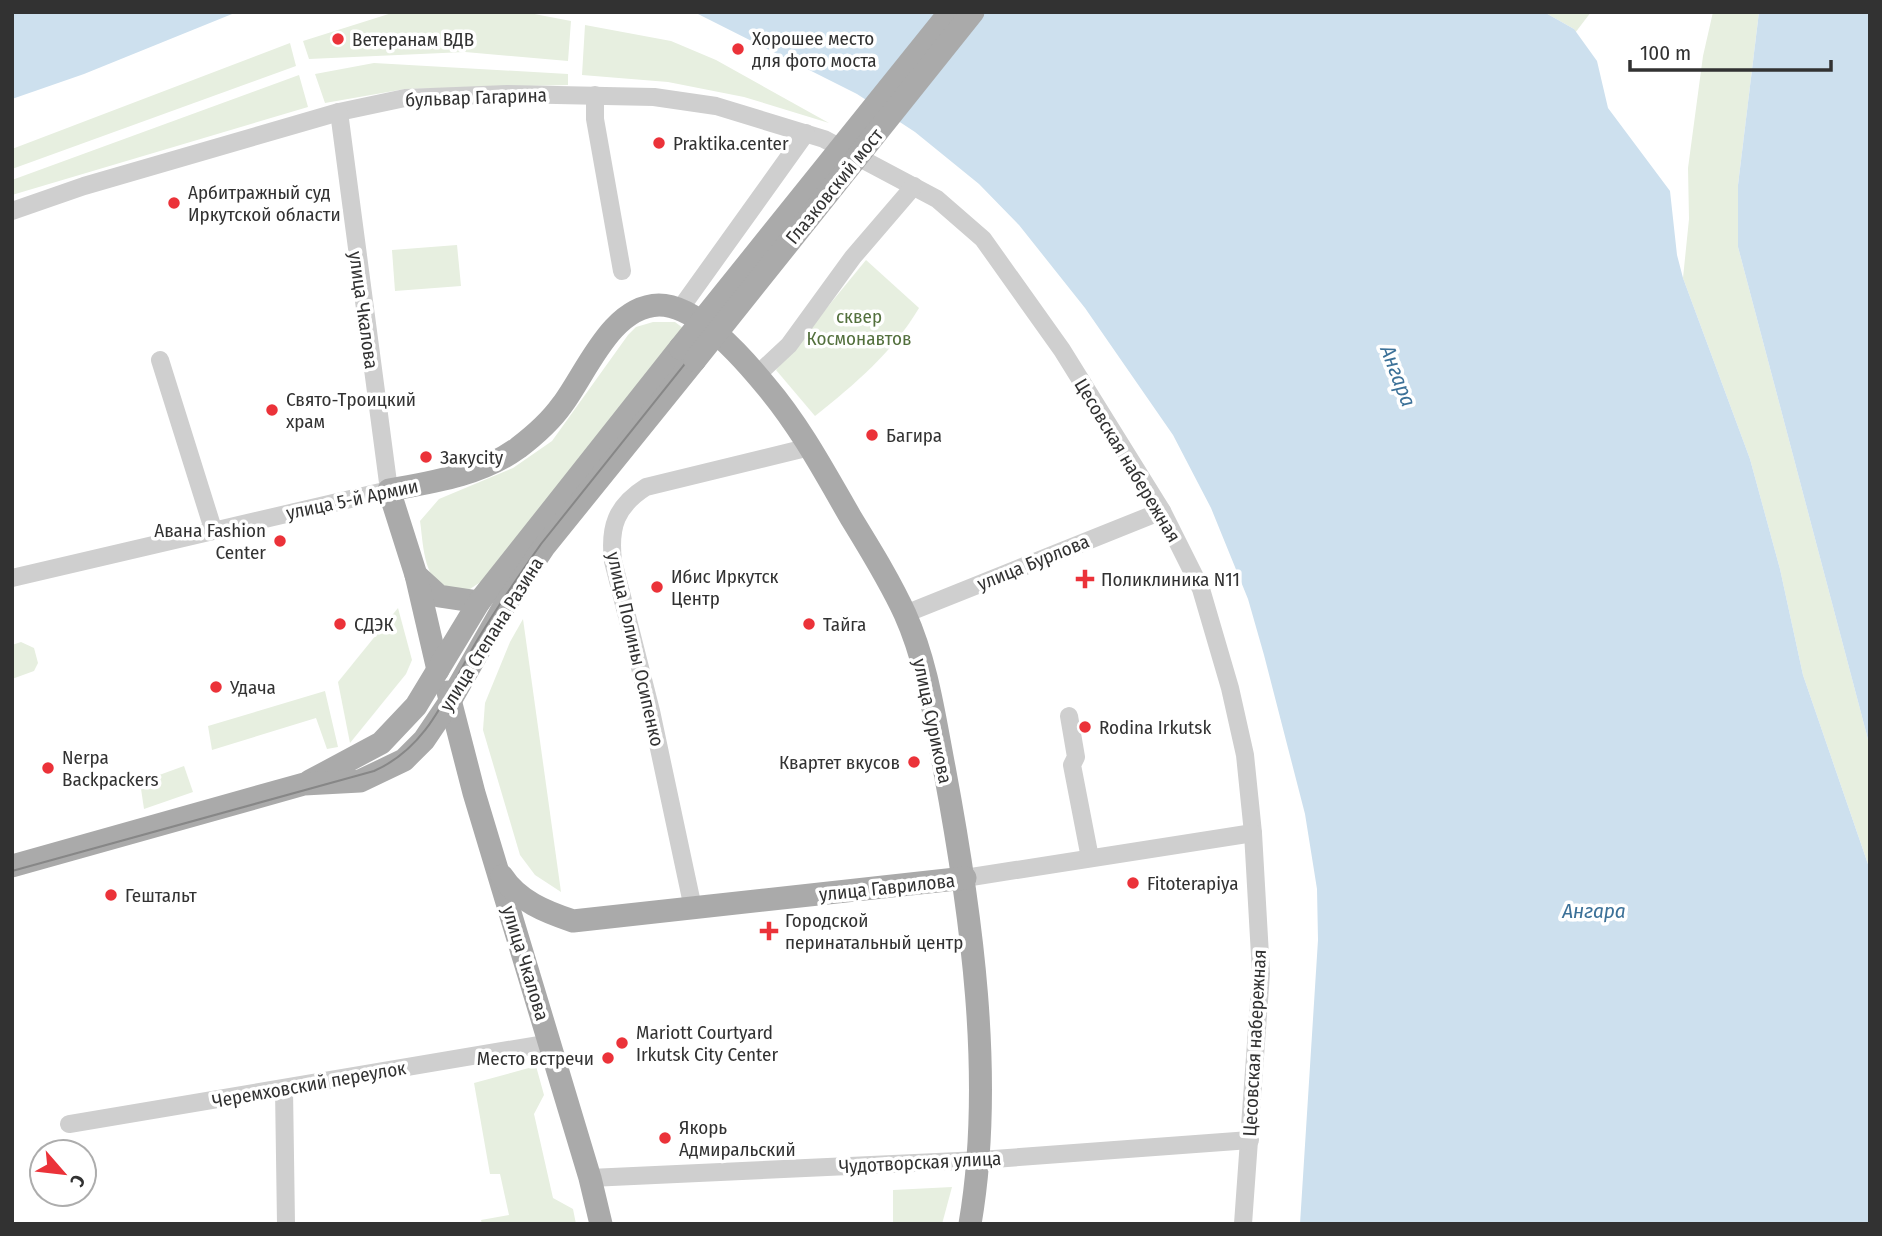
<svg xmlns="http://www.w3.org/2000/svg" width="1882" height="1236" viewBox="0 0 1882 1236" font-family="'Fira Sans Condensed',sans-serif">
<rect width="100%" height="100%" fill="#fff"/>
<!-- green -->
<g fill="#e7efe0">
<polygon points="395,12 524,12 571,21 568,61 465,52 309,59 303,41"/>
<polygon points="1544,12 1591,12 1575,33 1574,29"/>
<polygon points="1713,12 1759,12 1738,185 1738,247 1870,747 1870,870 1803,675 1780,569 1750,459 1683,278 1689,219 1688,168 1703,56"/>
<polygon points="585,25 671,41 716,60 829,123 744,97 668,82 582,75"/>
<polygon points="290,43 296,66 12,169 12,149"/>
<polygon points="374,63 568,74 568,85 405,89 325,103 315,74"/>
<polygon points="299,75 308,107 12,195 12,180"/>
<polygon points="457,245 461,286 395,291 392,250"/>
<path d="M866 260 919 308C893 352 855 384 815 416L776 370Z"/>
<path d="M653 322H675L683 328 482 581 467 591C461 590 451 590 445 588 423 579 423 540 420 521L439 499 513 468 552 441 628 335 636 327Z"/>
<polygon points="398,608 412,660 406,674 350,743 338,682"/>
<polygon points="523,619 561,892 535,875 520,855 483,730 485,703 510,642"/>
<polygon points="21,642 34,648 38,663 34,671 12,679 12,645"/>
<polygon points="325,691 338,747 327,749 316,718 212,750 208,726"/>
<polygon points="184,766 193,792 144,809 140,782"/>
<polygon points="536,1066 544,1095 534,1114 553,1198 573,1209 576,1224 482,1224 481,1220 509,1215 500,1174 490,1174 474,1083"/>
<polygon points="952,1187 942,1224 893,1224 893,1190"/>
</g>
<!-- water -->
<g fill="#cde0ee">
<polygon points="12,12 237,12 84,74 12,99"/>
<polygon points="694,12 1544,12 1574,29 1597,61 1608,108 1670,191 1677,255 1683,278 1750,459 1780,569 1803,675 1870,870 1870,1224 1300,1224 1318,940 1317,889 1305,814 1264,655 1248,599 1211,508 1173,435 1085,308 1019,225 979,184 915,132 857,94"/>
<polygon points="1759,12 1870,12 1870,747 1738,247 1738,185"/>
</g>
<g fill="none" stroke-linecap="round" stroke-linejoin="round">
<!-- minor -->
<g stroke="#cfcfcf" stroke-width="18">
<polyline points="595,95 595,119 622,271"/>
<polyline points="12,211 84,186 339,112 405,98 507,94 654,97 716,106 824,139 937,199 983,239 1062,350 1162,511 1201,589 1230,688 1245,755 1253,833 1261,973 1243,1224"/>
<polyline points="680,309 806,133"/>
<polyline points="160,360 213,529"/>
<polyline points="757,375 789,345 853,257 914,186"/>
<polyline points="12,578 389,490 339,112"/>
<polyline points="905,614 1162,511"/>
<polyline points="1069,716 1076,757 1072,765 1090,858"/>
<polyline points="965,878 1253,833"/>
<path d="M693 908 651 711 613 561C609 527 616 506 646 487L810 447"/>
<polyline points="284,1089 286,1224"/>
<polyline points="69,1124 550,1043"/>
<polyline points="590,1178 980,1160 1250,1140"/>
</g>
<!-- major -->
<g stroke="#aaa" stroke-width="23">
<polyline points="416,575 439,596 479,602"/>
<path d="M438 670 416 575 389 490C433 482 481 475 518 448 535 435 550 422 562 405 587 372 611 306 659 305 697 305 743 358 766 386 800 426 825 473 851 518 870 549 890 581 905 614 927 663 934 715 944 767 971 911 995 1078 970 1224"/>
<polyline points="448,692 474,793 590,1178 601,1224"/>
<polyline points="310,781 381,743 416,706 479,602 680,348"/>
<polyline points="12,866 304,784 360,781 404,760 424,740 449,703 503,608 544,547 695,360"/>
<path d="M502 876C518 901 546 912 573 921L965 878"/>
</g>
<!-- tram -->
<path stroke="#878787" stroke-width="2" d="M12 871 374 771C431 746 448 689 478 639 498 606 519 575 541 544L966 12"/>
<!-- major-bridge -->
<g stroke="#aaa" stroke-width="23">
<polyline points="680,348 950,12"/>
<polyline points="695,360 973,12"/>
</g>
</g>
<!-- markers -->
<g fill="#eb3239" stroke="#fff" stroke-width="2.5">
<circle cx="338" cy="39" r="7"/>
<circle cx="738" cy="49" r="7"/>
<circle cx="659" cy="143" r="7"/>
<circle cx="174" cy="203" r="7"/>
<circle cx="272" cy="410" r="7"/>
<circle cx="872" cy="435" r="7"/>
<circle cx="426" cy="457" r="7"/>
<circle cx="280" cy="541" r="7"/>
<path d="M1081.5 568.5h7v7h7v7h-7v7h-7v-7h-7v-7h7z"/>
<circle cx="657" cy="587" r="7"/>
<circle cx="340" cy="624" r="7"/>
<circle cx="809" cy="624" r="7"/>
<circle cx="216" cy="687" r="7"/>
<circle cx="1085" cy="727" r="7"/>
<circle cx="914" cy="762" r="7"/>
<circle cx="48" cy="768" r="7"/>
<circle cx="1133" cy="883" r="7"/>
<circle cx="111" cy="895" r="7"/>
<path d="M765.5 920.5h7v7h7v7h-7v7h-7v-7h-7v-7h7z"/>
<circle cx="622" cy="1043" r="7"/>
<circle cx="608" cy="1058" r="7"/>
<circle cx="665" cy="1138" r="7"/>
</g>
<g text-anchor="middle" stroke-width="7" stroke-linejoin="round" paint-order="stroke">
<!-- poi labels -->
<g font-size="19" fill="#323232" stroke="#fff" text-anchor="start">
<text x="752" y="45">Хорошее место<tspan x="752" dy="22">для фото моста</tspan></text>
<text x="352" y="46">Ветеранам ВДВ</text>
<text x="673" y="150">Praktika.center</text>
<text x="188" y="199">Арбитражный суд<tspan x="188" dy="22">Иркутской области</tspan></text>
<text x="286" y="406">Свято-Троицкий<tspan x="286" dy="22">храм</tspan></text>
<text x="886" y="442">Багира</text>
<text x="440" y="464">Закуcity</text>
<text x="266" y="537" text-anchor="end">Авана Fashion<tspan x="266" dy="22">Center</tspan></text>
<text x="671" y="583">Ибис Иркутск<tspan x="671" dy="22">Центр</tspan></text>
<text x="1101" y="586">Поликлиника N11</text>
<text x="354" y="631">СДЭК</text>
<text x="823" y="631">Тайга</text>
<text x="230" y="694">Удача</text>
<text x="1099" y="734">Rodina Irkutsk</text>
<text x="62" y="764">Nerpa<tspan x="62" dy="22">Backpackers</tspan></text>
<text x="900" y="769" text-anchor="end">Квартет вкусов</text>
<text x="1147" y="890">Fitoterapiya</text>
<text x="125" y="902">Гештальт</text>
<text x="785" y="927">Городской<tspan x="785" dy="22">перинатальный центр</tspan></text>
<text x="636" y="1039">Mariott Courtyard<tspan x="636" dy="22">Irkutsk City Center</tspan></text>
<text x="594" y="1065" text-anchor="end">Место встречи</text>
<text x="679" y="1134">Якорь<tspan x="679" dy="22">Адмиральский</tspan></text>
</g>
<!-- street labels -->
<g font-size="19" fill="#323232" stroke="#fff">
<text transform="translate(476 97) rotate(-2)" y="7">бульвар Гагарина</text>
<text transform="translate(834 186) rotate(-51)" y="7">Глазковский мост</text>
<text transform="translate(364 310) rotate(82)" y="7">улица Чкалова</text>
<text transform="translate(1128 460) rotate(59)" y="7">Цесовская набережная</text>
<text transform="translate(352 499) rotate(-12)" y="7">улица 5-й Армии</text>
<text transform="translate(1033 562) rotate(-22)" y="7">улица Бурлова</text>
<text transform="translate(491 634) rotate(-58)" y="7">улица Степана Разина</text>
<text transform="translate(636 649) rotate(77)" y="7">улица Полины Осипенко</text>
<text transform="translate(933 721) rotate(78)" y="7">улица Сурикова</text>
<text transform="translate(887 887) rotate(-6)" y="7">улица Гаврилова</text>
<text transform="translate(526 963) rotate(73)" y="7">улица Чкалова</text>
<text transform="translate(1254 1043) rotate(-87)" y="7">Цесовская набережная</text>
<text transform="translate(309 1084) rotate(-10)" y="7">Черемховский переулок</text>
<text transform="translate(920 1162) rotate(-3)" y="7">Чудотворская улица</text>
</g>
<!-- park labels -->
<g font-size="19" fill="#53703d" stroke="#fff">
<text x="859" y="323">сквер<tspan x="859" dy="22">Космонавтов</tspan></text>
</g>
<!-- water labels -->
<g font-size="21" font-style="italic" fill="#3c7198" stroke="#fff">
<text transform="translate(1398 376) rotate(69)" y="7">Ангара</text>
<text x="1594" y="918">Ангара</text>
</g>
</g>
<!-- border -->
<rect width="1882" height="1236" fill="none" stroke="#323232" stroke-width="28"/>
<!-- north arrow -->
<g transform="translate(63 1173) rotate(118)"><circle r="33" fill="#ffffff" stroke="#adadad" stroke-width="2"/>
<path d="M0-5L12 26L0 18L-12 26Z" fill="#eb3239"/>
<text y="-10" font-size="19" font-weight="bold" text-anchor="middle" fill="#323232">С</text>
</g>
<!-- scale -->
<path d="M1630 60v10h201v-10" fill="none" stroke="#323232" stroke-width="3.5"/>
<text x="1640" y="60" font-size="21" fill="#323232" stroke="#ffffff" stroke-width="5" paint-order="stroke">100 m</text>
</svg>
